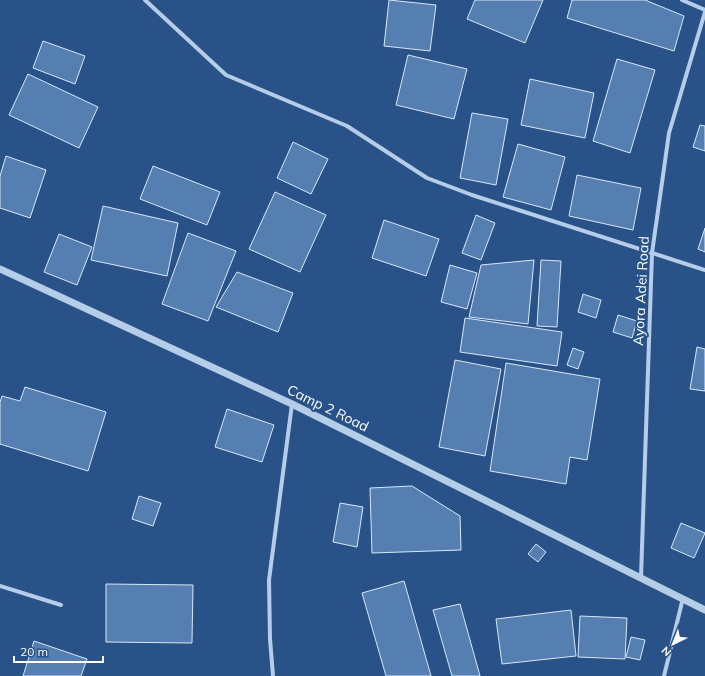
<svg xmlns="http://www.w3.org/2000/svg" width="705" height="676" viewBox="0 0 705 676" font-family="Mulish,sans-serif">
<rect width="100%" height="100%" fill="#295388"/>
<!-- building -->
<g fill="#557fb1" stroke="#d9e7f7">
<polygon points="389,0 436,5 430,51 384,46"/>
<polygon points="475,0 543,0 525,43 467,19"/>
<polygon points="572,0 645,0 684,16 674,51 567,18"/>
<polygon points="43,41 85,56 75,84 33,68"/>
<polygon points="408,55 467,69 454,119 396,105"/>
<polygon points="617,59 655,70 630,153 593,141"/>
<polygon points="28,74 98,107 79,148 9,115"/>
<polygon points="530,79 594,93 585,138 521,125"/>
<polygon points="472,113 508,119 496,185 460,178"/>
<polygon points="700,125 705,126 705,151 693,147"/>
<polygon points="293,142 328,159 311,194 277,178"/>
<polygon points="518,144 565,157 551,210 503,197"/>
<polygon points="6,156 46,170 30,218 0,208 0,176"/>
<polygon points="153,166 220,192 207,225 140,199"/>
<polygon points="577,175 641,188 633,230 569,216"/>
<polygon points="275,192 326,215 300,272 249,249"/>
<polygon points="103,206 178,223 167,276 91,260"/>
<polygon points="476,215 495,223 481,260 462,253"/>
<polygon points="384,220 439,239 426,276 372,258"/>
<polygon points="705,228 705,252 698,249"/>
<polygon points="188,233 236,251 208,321 162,304"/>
<polygon points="59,234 92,247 77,285 44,272"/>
<polygon points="534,260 528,324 469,317 481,265"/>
<polygon points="541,260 561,261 557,327 537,326"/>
<polygon points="450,265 477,273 467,309 441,302"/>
<polygon points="237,272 293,293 278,332 216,307"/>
<polygon points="583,294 601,300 596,318 578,312"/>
<polygon points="618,315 637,321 632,338 613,332"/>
<polygon points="465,318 562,332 557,366 460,352"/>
<polygon points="697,347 705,349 705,391 690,389"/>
<polygon points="573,348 584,352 578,369 567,365"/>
<polygon points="455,360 501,369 485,456 439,447"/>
<polygon points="506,363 600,379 587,460 570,457 566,484 490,471"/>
<polygon points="25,387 106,412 88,471 0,444 0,402 2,396 20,401"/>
<polygon points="227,409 274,425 262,462 215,447"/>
<polygon points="412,486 460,516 461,550 372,553 370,488"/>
<polygon points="139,496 161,503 153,526 132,519"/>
<polygon points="340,503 363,507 357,547 333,542"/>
<polygon points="681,523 705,533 694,558 671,548"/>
<polygon points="536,544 546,552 538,562 528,554"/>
<polygon points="404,581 431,676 386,676 362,593"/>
<polygon points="106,584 193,585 192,643 106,642"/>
<polygon points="460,604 480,676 452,676 433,610"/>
<polygon points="571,610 576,656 502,664 496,619"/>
<polygon points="580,616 627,618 625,659 578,657"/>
<polygon points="631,637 645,640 640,660 626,657"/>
<polygon points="34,641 87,659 81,676 23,676"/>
</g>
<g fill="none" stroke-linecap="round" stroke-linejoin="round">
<!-- minor -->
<g stroke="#b5cde8" stroke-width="4">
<polyline points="145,0 226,75 347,126 427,178 472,195 705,270"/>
<polyline points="682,0 705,10"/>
<polyline points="641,577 652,253 669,133 705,12"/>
<polyline points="0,586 61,605"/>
<polyline points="273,676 270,639 269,580 292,404"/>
<polyline points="664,676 683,598"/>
</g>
<!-- tertiary -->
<polyline stroke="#b5cde8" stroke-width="7" points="0,269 292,404 705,610"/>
</g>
<g text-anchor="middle" stroke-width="4" stroke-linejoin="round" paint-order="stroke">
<!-- street labels -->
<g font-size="14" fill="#fff" stroke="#295388">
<text transform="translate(641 291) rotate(-87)" y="5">Ayora Adei Road</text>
<text transform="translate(328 408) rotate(26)" y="5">Camp 2 Road</text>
</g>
</g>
<!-- north arrow -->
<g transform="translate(673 644) rotate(223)" stroke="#295388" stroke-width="3" paint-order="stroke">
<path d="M0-3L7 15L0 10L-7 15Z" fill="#ffffff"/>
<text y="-6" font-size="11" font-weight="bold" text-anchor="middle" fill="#ffffff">N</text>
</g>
<!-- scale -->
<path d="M14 656v6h89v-6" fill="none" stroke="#ffffff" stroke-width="2"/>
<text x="20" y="656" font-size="12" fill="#ffffff" stroke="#295388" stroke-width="3" paint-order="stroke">20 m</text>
</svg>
